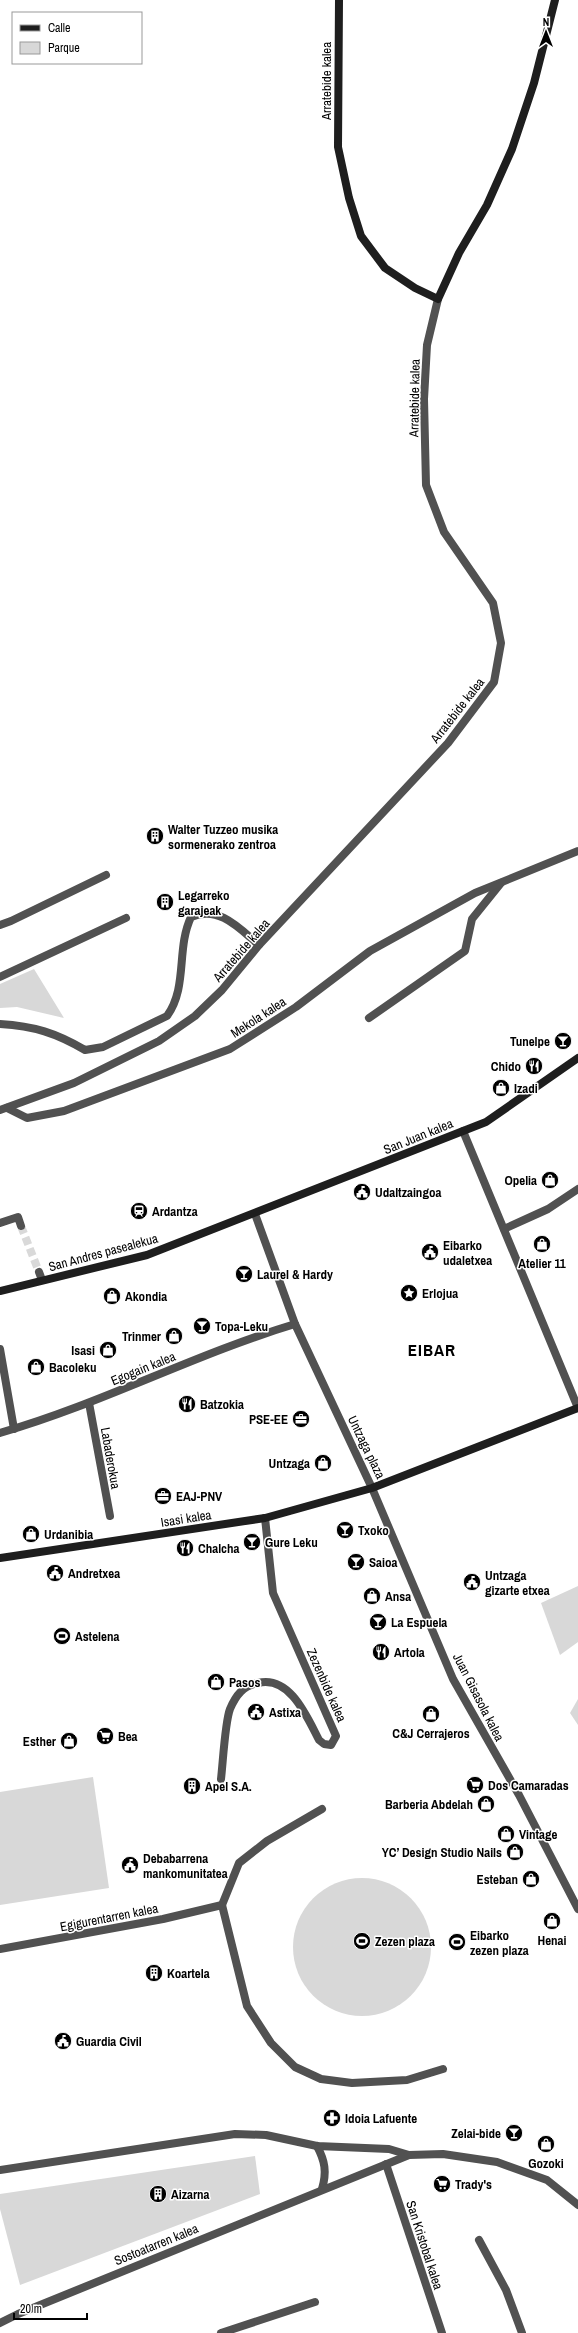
<svg xmlns="http://www.w3.org/2000/svg" width="578" height="2333" viewBox="0 0 578 2333" font-family="'Archivo Narrow',sans-serif">
<rect width="100%" height="100%" fill="#fff"/>
<!-- green -->
<g fill="#d8d8d8">
<polygon points="34,969 64,1018 17,1007 0,1008 0,984"/>
<polygon points="578,1586 578,1642 560,1655 541,1603"/>
<polygon points="578,1699 578,1725 570,1713"/>
<polygon points="93,1777 109,1888 0,1905 0,1792"/>
<circle cx="362" cy="1947" r="69"/>
<polygon points="255,2156 260,2194 20,2285 0,2209 0,2194"/>
</g>
<g fill="none" stroke-linecap="round" stroke-linejoin="round">
<!-- street-tunnel -->
<polyline stroke="#d9d9d9" stroke-width="8" stroke-dasharray="8 4" stroke-linecap="butt" points="21,1226 39,1272"/>
<!-- street -->
<g stroke="#515151" stroke-width="8">
<polyline points="0,925 11,921 106,875"/>
<polyline points="0,977 126,918"/>
<polyline points="369,1018 465,951 472,919 501,883"/>
<path d="M0 1024C34 1026 56 1033 85 1050L103 1047 167 1016C188 987 176 949 191 917 219 905 239 928 259 945"/>
<polyline points="7,1108 27,1118 64,1111 230,1049 296,1007 370,951 475,893 578,851"/>
<polyline points="0,1110 74,1083 159,1041 195,1016 222,990 259,945 448,743 494,682 501,643 493,603 444,532 426,485 424,399 427,345 438,299"/>
<polyline points="463,1131 578,1408"/>
<polyline points="255,1214 295,1324 372,1488 453,1679 519,1795 578,1909"/>
<polyline points="0,1223 18,1217 21,1226"/>
<polyline points="504,1229 548,1209 578,1189"/>
<polyline points="39,1272 42,1280"/>
<polyline points="0,1349 14,1429"/>
<polyline points="89,1403 110,1516"/>
<path d="M0 1433C101 1404 195 1354 295 1324"/>
<path d="M221 1779C223 1762 225 1722 230 1709 236 1695 243 1686 258 1683 290 1675 307 1717 319 1740L324 1744 331 1745 336 1736 273 1593 265 1518"/>
<polyline points="222,1905 247,2006 271,2043 295,2067 321,2079 352,2083 407,2080 443,2069"/>
<polyline points="0,1949 163,1919 222,1905 239,1863 267,1841 322,1809"/>
<path d="M317 2146C325 2161 327 2172 322 2189"/>
<polyline points="386,2164 442,2333"/>
<polyline points="0,2170 235,2134 266,2135 317,2146 389,2149 409,2155"/>
<polyline points="479,2240 506,2290 522,2333"/>
<polyline points="0,2323 18,2314 409,2155 443,2154 497,2162 547,2180 578,2205"/>
<polyline points="221,2333 315,2302"/>
</g>
<!-- secondary -->
<g stroke="#1e1e1e" stroke-width="8">
<polyline points="339,0 338,147 349,198 361,236 385,268 415,288 438,299 459,253 487,205 512,149 534,83 555,0"/>
<polyline points="0,1291 147,1255 486,1122 578,1058"/>
<polyline points="0,1558 265,1518 372,1488 578,1408"/>
</g>
</g>
<!-- icons -->
<defs>
<symbol id="building-disc" viewBox="-11 -11 22 22"><circle r="9.5" fill="#000" stroke="#fff"/><path d="M-4-6H4V6H1V3H-1V6H-4ZM-2.5-4.3h1.7v1.8h-1.7ZM.8-4.3h1.7v1.8H.8ZM-2.5-1h1.7V.8h-1.7ZM.8-1h1.7V.8H.8Z" fill="#fff"/></symbol>
<symbol id="bar-disc" viewBox="-11 -11 22 22"><circle r="9.5" fill="#000" stroke="#fff"/><path d="M-6-5H6L.8 .8V4.5H3.5V6h-7V4.5H-.8V.8Z" fill="#fff"/></symbol>
<symbol id="restaurant-disc" viewBox="-11 -11 22 22"><circle r="9.5" fill="#000" stroke="#fff"/><path d="M-5-6h1v4h1v-4h1v4h1v-4h1v5L-1.5 .5V6h-2V.5L-5-1ZM5-6V6H3V1.5H1.5Q1.5-4 5-6Z" fill="#fff"/></symbol>
<symbol id="shop-disc" viewBox="-11 -11 22 22"><circle r="9.5" fill="#000" stroke="#fff"/><path d="M-5-2.5h2.3a2.7 3.5 0 0 1 5.4 0H5L5.5 6h-11ZM-1.5-2.5h3a1.5 2.3 0 0 0-3 0Z" fill="#fff"/></symbol>
<symbol id="civic-disc" viewBox="-11 -11 22 22"><circle r="9.5" fill="#000" stroke="#fff"/><path d="M-.6-6.5H3V-4.5H.6V-3L4-1V1h2V6H-6V1h2V-1L-.6-3ZM-1.2 2.5V6h2.4V2.5Z" fill="#fff"/></symbol>
<symbol id="station-disc" viewBox="-11 -11 22 22"><circle r="9.5" fill="#000" stroke="#fff"/><path d="M-3-6H3Q5-6 5-4V2Q5 4 3 4L4.5 6H3L1.5 4h-3L-3 6H-4.5L-3 4Q-5 4-5 2V-4Q-5-6-3-6ZM-3.5-4v3h7v-3ZM-3.5 1v1.5H-2V1ZM2 1v1.5H3.5V1Z" fill="#fff"/></symbol>
<symbol id="sight-disc" viewBox="-11 -11 22 22"><circle r="9.5" fill="#000" stroke="#fff"/><path d="M0-6L1.8-2.2L6-1.7L2.9 1.2L3.7 5.4L0 3.3L-3.7 5.4L-2.9 1.2L-6-1.7L-1.8-2.2Z" fill="#fff"/></symbol>
<symbol id="office-disc" viewBox="-11 -11 22 22"><circle r="9.5" fill="#000" stroke="#fff"/><path d="M-6-3h4V-5.5h4V-3h4V5H-6ZM-1-4.5V-3h2v-1.5ZM-6 0V1H6V0Z" fill="#fff"/></symbol>
<symbol id="stadium-disc" viewBox="-11 -11 22 22"><circle r="9.5" fill="#000" stroke="#fff"/><path d="M0-5a6.5 5 0 1 0 0 10a6.5 5 0 1 0 0-10ZM-3.5-1.8h7v3.6h-7Z" fill="#fff"/></symbol>
<symbol id="supermarket-disc" viewBox="-11 -11 22 22"><circle r="9.5" fill="#000" stroke="#fff"/><path d="M-6-5.5h2.5l.6 2H6L4.5 2H-2.5L-4.4-4H-6ZM-1.5 3.2a1.3 1.3 0 1 0 .1 0ZM3 3.2a1.3 1.3 0 1 0 .1 0Z" fill="#fff"/></symbol>
<symbol id="pharmacy-disc" viewBox="-11 -11 22 22"><circle r="9.5" fill="#000" stroke="#fff"/><path d="M-2-6h4v4h4v4h-4v4h-4v-4h-4v-4h4Z" fill="#fff"/></symbol>
</defs>
<g fill-rule="evenodd">
<use href="#building-disc" x="145" y="826" width="20" height="20"/>
<use href="#building-disc" x="155" y="892" width="20" height="20"/>
<use href="#bar-disc" x="553" y="1031" width="20" height="20"/>
<use href="#restaurant-disc" x="524" y="1056" width="20" height="20"/>
<use href="#shop-disc" x="491" y="1078" width="20" height="20"/>
<use href="#shop-disc" x="540" y="1170" width="20" height="20"/>
<use href="#civic-disc" x="352" y="1182" width="20" height="20"/>
<use href="#station-disc" x="129" y="1201" width="20" height="20"/>
<use href="#shop-disc" x="532" y="1234" width="20" height="20"/>
<use href="#civic-disc" x="420" y="1242" width="20" height="20"/>
<use href="#bar-disc" x="234" y="1264" width="20" height="20"/>
<use href="#sight-disc" x="399" y="1283" width="20" height="20"/>
<use href="#shop-disc" x="102" y="1286" width="20" height="20"/>
<use href="#bar-disc" x="192" y="1316" width="20" height="20"/>
<use href="#shop-disc" x="164" y="1326" width="20" height="20"/>
<use href="#shop-disc" x="98" y="1340" width="20" height="20"/>
<use href="#shop-disc" x="26" y="1357" width="20" height="20"/>
<use href="#restaurant-disc" x="177" y="1394" width="20" height="20"/>
<use href="#office-disc" x="291" y="1409" width="20" height="20"/>
<use href="#shop-disc" x="313" y="1453" width="20" height="20"/>
<use href="#office-disc" x="153" y="1486" width="20" height="20"/>
<use href="#bar-disc" x="335" y="1520" width="20" height="20"/>
<use href="#shop-disc" x="21" y="1524" width="20" height="20"/>
<use href="#bar-disc" x="242" y="1532" width="20" height="20"/>
<use href="#restaurant-disc" x="175" y="1538" width="20" height="20"/>
<use href="#bar-disc" x="346" y="1552" width="20" height="20"/>
<use href="#civic-disc" x="45" y="1563" width="20" height="20"/>
<use href="#civic-disc" x="462" y="1572" width="20" height="20"/>
<use href="#shop-disc" x="362" y="1586" width="20" height="20"/>
<use href="#bar-disc" x="368" y="1612" width="20" height="20"/>
<use href="#stadium-disc" x="52" y="1626" width="20" height="20"/>
<use href="#restaurant-disc" x="371" y="1642" width="20" height="20"/>
<use href="#shop-disc" x="206" y="1672" width="20" height="20"/>
<use href="#civic-disc" x="246" y="1702" width="20" height="20"/>
<use href="#shop-disc" x="421" y="1704" width="20" height="20"/>
<use href="#supermarket-disc" x="95" y="1726" width="20" height="20"/>
<use href="#shop-disc" x="59" y="1731" width="20" height="20"/>
<use href="#supermarket-disc" x="465" y="1775" width="20" height="20"/>
<use href="#building-disc" x="182" y="1776" width="20" height="20"/>
<use href="#shop-disc" x="476" y="1794" width="20" height="20"/>
<use href="#shop-disc" x="496" y="1824" width="20" height="20"/>
<use href="#shop-disc" x="505" y="1842" width="20" height="20"/>
<use href="#civic-disc" x="120" y="1855" width="20" height="20"/>
<use href="#shop-disc" x="521" y="1869" width="20" height="20"/>
<use href="#shop-disc" x="542" y="1911" width="20" height="20"/>
<use href="#stadium-disc" x="352" y="1931" width="20" height="20"/>
<use href="#stadium-disc" x="447" y="1932" width="20" height="20"/>
<use href="#building-disc" x="144" y="1963" width="20" height="20"/>
<use href="#civic-disc" x="53" y="2031" width="20" height="20"/>
<use href="#pharmacy-disc" x="322" y="2108" width="20" height="20"/>
<use href="#bar-disc" x="504" y="2123" width="20" height="20"/>
<use href="#shop-disc" x="536" y="2134" width="20" height="20"/>
<use href="#supermarket-disc" x="432" y="2174" width="20" height="20"/>
<use href="#building-disc" x="148" y="2184" width="20" height="20"/>
</g>
<g text-anchor="middle" stroke-width="3" stroke-linejoin="round" paint-order="stroke">
<!-- street labels -->
<g font-size="13" fill="#000" stroke="#fff">
<text transform="translate(326 81) rotate(-90)" y="5">Arratebide kalea</text>
<text transform="translate(414 398) rotate(-89)" y="5">Arratebide kalea</text>
<text transform="translate(457 710) rotate(-52)" y="5">Arratebide kalea</text>
<text transform="translate(241 950) rotate(-49)" y="5">Arratebide kalea</text>
<text transform="translate(258 1017) rotate(-33)" y="5">Mekola kalea</text>
<text transform="translate(418 1136) rotate(-22)" y="5">San Juan kalea</text>
<text transform="translate(103 1252) rotate(-15)" y="5">San Andres pasealekua</text>
<text transform="translate(143 1368) rotate(-22)" y="5">Egogain kalea</text>
<text transform="translate(367 1447) rotate(64)" y="5">Untzaga plaza</text>
<text transform="translate(111 1458) rotate(80)" y="5">Labaderokua</text>
<text transform="translate(186 1518) rotate(-9)" y="5">Isasi kalea</text>
<text transform="translate(327 1685) rotate(66)" y="5">Zezenbide kalea</text>
<text transform="translate(479 1697) rotate(63)" y="5">Juan Gisasola kalea</text>
<text transform="translate(109 1917) rotate(-11)" y="5">Egigurentarren kalea</text>
<text transform="translate(156 2244) rotate(-22)" y="5">Sostoatarren kalea</text>
<text transform="translate(425 2245) rotate(72)" y="5">San Kristobal kalea</text>
</g>
<!-- poi labels -->
<g font-size="13" font-weight="bold" fill="#000" stroke="#fff" text-anchor="start">
<text x="168" y="834">Walter Tuzzeo musika<tspan x="168" dy="15">sormenerako zentroa</tspan></text>
<text x="178" y="900">Legarreko<tspan x="178" dy="15">garajeak</tspan></text>
<text x="550" y="1046" text-anchor="end">Tunelpe</text>
<text x="521" y="1071" text-anchor="end">Chido</text>
<text x="514" y="1093">Izadi</text>
<text x="537" y="1185" text-anchor="end">Opelia</text>
<text x="375" y="1197">Udaltzaingoa</text>
<text x="152" y="1216">Ardantza</text>
<text x="443" y="1250">Eibarko<tspan x="443" dy="15">udaletxea</tspan></text>
<text x="542" y="1268" text-anchor="middle">Atelier 11</text>
<text x="257" y="1279">Laurel &amp; Hardy</text>
<text x="422" y="1298">Erlojua</text>
<text x="125" y="1301">Akondia</text>
<text x="215" y="1331">Topa-Leku</text>
<text x="161" y="1341" text-anchor="end">Trinmer</text>
<text x="95" y="1355" text-anchor="end">Isasi</text>
<text x="49" y="1372">Bacoleku</text>
<text x="200" y="1409">Batzokia</text>
<text x="288" y="1424" text-anchor="end">PSE-EE</text>
<text x="310" y="1468" text-anchor="end">Untzaga</text>
<text x="176" y="1501">EAJ-PNV</text>
<text x="358" y="1535">Txoko</text>
<text x="44" y="1539">Urdanibia</text>
<text x="265" y="1547">Gure Leku</text>
<text x="198" y="1553">Chalcha</text>
<text x="369" y="1567">Saioa</text>
<text x="68" y="1578">Andretxea</text>
<text x="485" y="1580">Untzaga<tspan x="485" dy="15">gizarte etxea</tspan></text>
<text x="385" y="1601">Ansa</text>
<text x="391" y="1627">La Espuela</text>
<text x="75" y="1641">Astelena</text>
<text x="394" y="1657">Artola</text>
<text x="229" y="1687">Pasos</text>
<text x="269" y="1717">Astixa</text>
<text x="431" y="1738" text-anchor="middle">C&amp;J Cerrajeros</text>
<text x="118" y="1741">Bea</text>
<text x="56" y="1746" text-anchor="end">Esther</text>
<text x="488" y="1790">Dos Camaradas</text>
<text x="205" y="1791">Apel S.A.</text>
<text x="473" y="1809" text-anchor="end">Barberia Abdelah</text>
<text x="519" y="1839">Vintage</text>
<text x="502" y="1857" text-anchor="end">YC’ Design Studio Nails</text>
<text x="143" y="1863">Debabarrena<tspan x="143" dy="15">mankomunitatea</tspan></text>
<text x="518" y="1884" text-anchor="end">Esteban</text>
<text x="470" y="1940">Eibarko<tspan x="470" dy="15">zezen plaza</tspan></text>
<text x="552" y="1945" text-anchor="middle">Henai</text>
<text x="375" y="1946">Zezen plaza</text>
<text x="167" y="1978">Koartela</text>
<text x="76" y="2046">Guardia Civil</text>
<text x="345" y="2123">Idoia Lafuente</text>
<text x="501" y="2138" text-anchor="end">Zelai-bide</text>
<text x="546" y="2168" text-anchor="middle">Gozoki</text>
<text x="455" y="2189">Trady's</text>
<text x="171" y="2199">Aizarna</text>
</g>
<!-- district labels -->
<g font-size="17" font-weight="bold" letter-spacing="1" fill="#000" stroke="#fff">
<text x="432" y="1356">EIBAR</text>
</g>
</g>
<!-- legend -->
<rect x="12" y="12" width="130" height="52" fill="#ffffff" stroke="#999999"/>
<rect x="20" y="25" width="20" height="6" fill="#1e1e1e" stroke="#999999"/>
<text x="48" y="32" font-size="12" fill="#000000">Calle</text>
<rect x="20" y="42" width="20" height="12" fill="#d8d8d8" stroke="#999999"/>
<text x="48" y="52" font-size="12" fill="#000000">Parque</text>
<!-- north arrow -->
<g transform="translate(546 32)" stroke="#ffffff" stroke-width="3" paint-order="stroke">
<path d="M0-3L7 15L0 10L-7 15Z" fill="#000000"/>
<text y="-6" font-size="11" font-weight="bold" text-anchor="middle" fill="#000000">N</text>
</g>
<!-- scale -->
<path d="M14 2313v6h73v-6" fill="none" stroke="#000000" stroke-width="2"/>
<text x="20" y="2313" font-size="12" fill="#000000" stroke="#ffffff" stroke-width="3" paint-order="stroke">20 m</text>
</svg>
